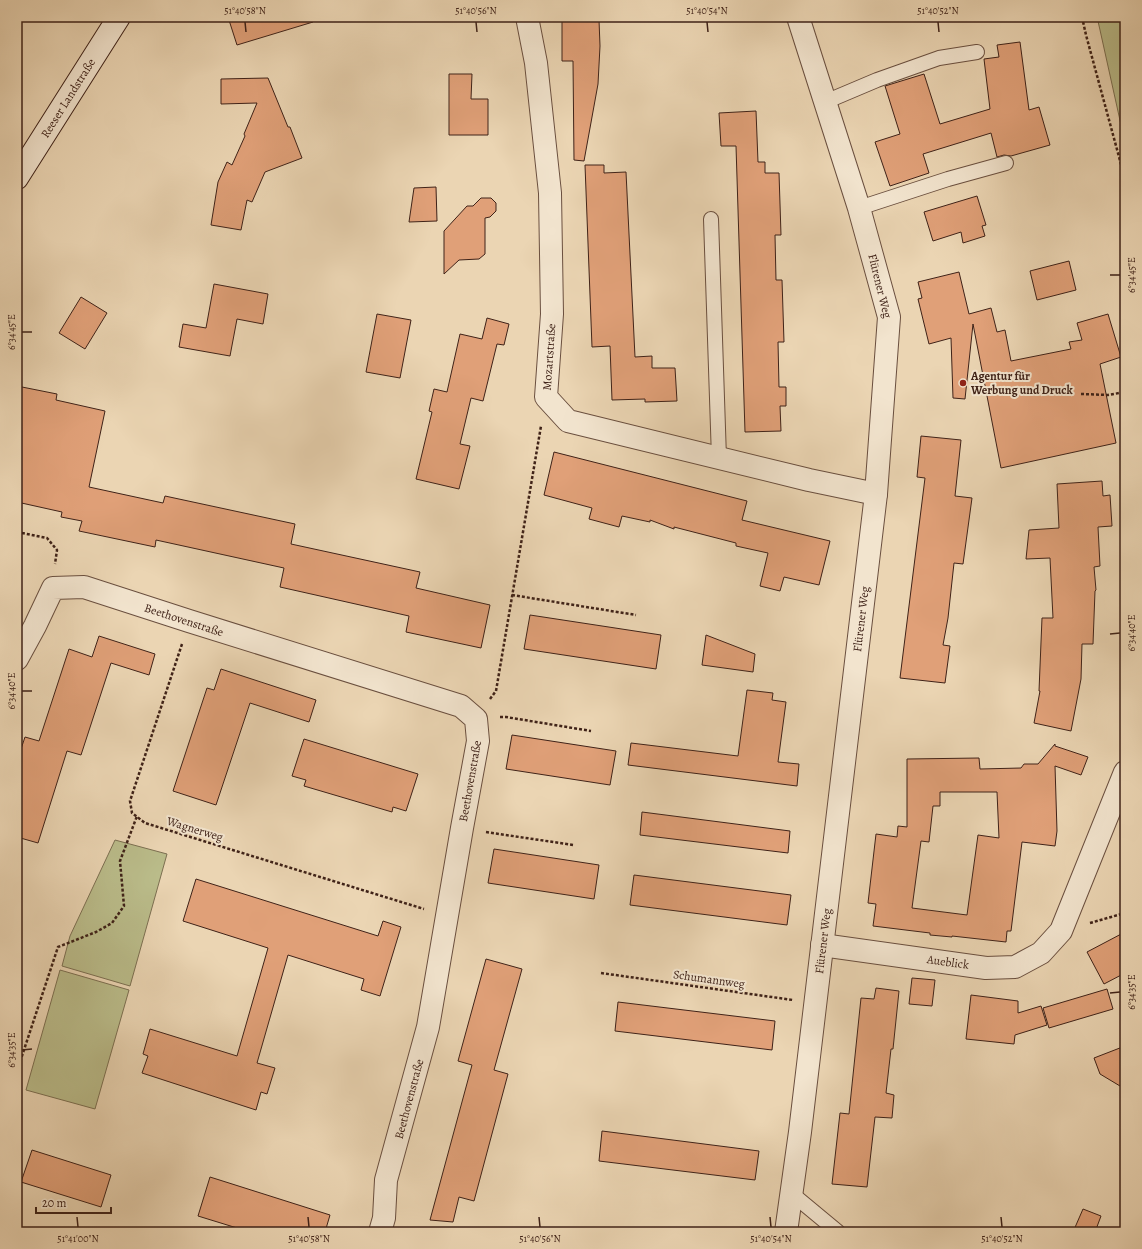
<svg xmlns="http://www.w3.org/2000/svg" width="1142" height="1249" viewBox="0 0 1142 1249" font-family="Alegreya,serif">
<rect width="100%" height="100%" fill="#ebd5b3"/>
<filter id="stains"><feTurbulence type="fractalNoise" baseFrequency=".005" numOctaves="4"/><feColorMatrix values="0 0 0 0 .2 0 0 0 0 .09 0 0 0 0 .02 0 0 0 .5 -.17"/></filter>
<radialGradient id="worn" r=".72"><stop offset=".6" stop-color="#630" stop-opacity="0"/><stop offset="1" stop-color="#630" stop-opacity=".3"/></radialGradient>
<!-- green -->
<g fill="#babc8a" stroke="#7c6f51">
<polygon points="1097,17 1125,17 1125,143 1100,30"/>
<polygon points="115,840 167,854 130,986 62,966 70,936"/>
<polygon points="60,970 129,990 95,1109 26,1090"/>
</g>
<!-- building -->
<g fill="#e0a078" stroke="#3f2218" fill-rule="evenodd">
<polygon points="228,17 312,17 313,22 237,45"/>
<polygon points="565,17 588,17 588,20 599,20 600,46 598,84 584,161 574,160 573,61 562,61 562,21 565,21"/>
<polygon points="1020,42 1029,110 1039,107 1050,145 1011,156 1004,155 997,157 991,133 923,154 929,173 890,186 875,142 900,134 885,86 924,74 940,124 990,109 984,59 999,57 997,45"/>
<polygon points="449,74 472,74 471,99 488,99 488,135 449,135"/>
<polygon points="268,78 288,127 290,127 302,158 265,172 252,202 247,200 241,230 211,225 218,182 227,162 232,165 245,136 244,134 257,103 221,104 221,79"/>
<polygon points="756,111 758,162 765,162 765,173 779,173 781,235 775,235 776,280 782,280 784,342 778,342 779,387 786,387 786,406 780,406 781,431 745,432 736,146 721,146 719,113"/>
<polygon points="585,165 604,165 604,173 626,172 635,357 652,356 652,368 675,368 677,401 645,402 645,399 612,400 610,346 592,347"/>
<polygon points="436,187 437,221 409,222 414,188"/>
<polygon points="977,196 986,225 982,226 985,236 963,243 961,232 933,241 924,212"/>
<polygon points="481,198 491,198 496,203 496,211 490,217 485,218 485,254 479,259 459,260 444,274 444,231 467,206 473,206"/>
<polygon points="1069,261 1076,290 1037,300 1030,271"/>
<polygon points="959,272 969,314 991,308 997,332 1005,330 1011,361 1071,349 1069,342 1082,340 1077,323 1108,314 1121,357 1100,364 1116,443 1001,468 973,324 965,399 953,398 951,338 929,344 918,299 922,298 918,282"/>
<polygon points="214,284 268,294 263,324 237,319 230,356 179,347 183,324 206,328"/>
<polygon points="81,297 107,313 85,349 59,333"/>
<polygon points="377,314 411,320 400,378 366,372"/>
<polygon points="487,318 509,324 504,345 497,344 483,401 471,398 460,444 470,446 459,489 416,479 432,412 429,411 434,389 447,392 460,334 482,339"/>
<polygon points="17,386 57,394 56,400 105,411 89,487 163,503 165,496 295,524 291,544 420,572 416,588 490,605 481,648 406,632 409,616 280,587 284,568 156,540 155,547 79,531 82,521 61,517 62,512 17,502"/>
<polygon points="921,436 961,440 955,496 972,498 963,564 954,563 948,618 943,645 950,646 945,683 900,678 925,478 917,477"/>
<polygon points="554,452 747,501 742,520 830,541 819,585 784,577 780,591 760,586 768,553 736,546 736,543 674,527 674,529 650,520 650,522 622,516 619,527 589,519 592,508 544,495"/>
<polygon points="1102,481 1103,496 1110,495 1112,526 1098,527 1100,566 1094,567 1096,590 1095,591 1093,644 1082,644 1081,679 1071,731 1034,723 1040,691 1039,691 1042,618 1053,618 1050,558 1026,559 1029,530 1059,528 1057,484"/>
<polygon points="530,615 661,635 656,669 524,649"/>
<polygon points="706,635 755,654 753,672 702,665"/>
<polygon points="99,636 155,654 149,675 111,663 81,755 67,751 38,843 17,837 17,761 25,737 39,741 69,649 92,657"/>
<polygon points="221,669 316,700 309,722 250,703 216,805 173,791 207,688 214,690"/>
<polygon points="747,690 773,693 772,700 786,702 778,762 799,764 797,786 628,765 631,743 738,756"/>
<polygon points="512,735 616,751 610,785 506,769"/>
<polygon points="304,739 418,774 406,811 393,807 392,812 304,786 306,780 292,776"/>
<path d="M1055 744V746L1088 757 1081 775 1055 766 1057 831 1055 846 1022 842 1011 931H1007L1006 942 952 936V937L930 935V933L873 926 876 904 868 903 876 834 897 837 898 826 907 827V759L979 758 980 769 1021 768 1024 764H1038ZM940 792H997L999 838 978 835 967 915 912 908 921 841 929 842 933 806H940Z"/>
<polygon points="642,812 790,831 788,853 640,835"/>
<polygon points="494,849 599,865 594,899 488,883"/>
<polygon points="634,875 791,895 787,925 630,905"/>
<polygon points="196,879 378,936 383,921 401,927 380,996 361,990 364,979 288,955 257,1063 275,1068 267,1094 261,1092 256,1110 142,1073 148,1056 143,1054 150,1029 237,1056 268,948 183,921"/>
<polygon points="1125,932 1125,973 1104,984 1087,952"/>
<polygon points="486,959 522,969 494,1070 508,1074 474,1201 459,1197 453,1222 430,1220 472,1065 458,1061"/>
<polygon points="912,978 935,980 932,1006 909,1004"/>
<polygon points="876,988 899,991 893,1049 891,1049 886,1093 894,1095 892,1118 875,1117 867,1187 832,1184 840,1113 849,1114 861,998 874,999"/>
<polygon points="1107,989 1113,1009 1049,1028 1043,1008"/>
<polygon points="971,995 1018,1001 1018,1013 1041,1006 1047,1025 1015,1035 1014,1044 966,1039"/>
<polygon points="618,1002 775,1021 772,1050 615,1031"/>
<polygon points="1125,1046 1125,1089 1100,1074 1094,1058"/>
<polygon points="602,1131 759,1151 755,1180 599,1161"/>
<polygon points="32,1150 111,1175 101,1207 21,1182"/>
<polygon points="210,1177 330,1215 325,1232 250,1232 198,1216"/>
<polygon points="1083,1209 1101,1216 1095,1232 1073,1232"/>
</g>
<g fill="none" stroke-linecap="round" stroke-linejoin="round">
<defs>
<g id="lane">
<polyline points="825,102 877,80 939,58 977,52"/>
<polyline points="859,208 948,179 1006,163"/>
<polyline points="711,219 719,458"/>
<polyline points="791,1193 838,1232"/>
</g>
<g id="street">
<polyline points="527,17 536,63 550,193 552,314 546,397 568,421 809,480 876,494"/>
<polyline points="17,659 35,626 53,588 84,587 189,621 461,706 476,719 478,741 462,828 428,1027 386,1180 384,1218 380,1232"/>
<polyline points="822,945 986,968 1015,967 1041,953 1061,931 1125,772"/>
<polyline points="786,1232 800,1132 876,494 889,317 859,208 798,17"/>
</g>
<polyline id="secondary" points="17,178 119,17"/>
</defs>
<!-- lane casing -->
<use href="#lane" stroke="#6a4f3f" stroke-width="16"/>
<!-- street casing -->
<use href="#street" stroke="#6a4f3f" stroke-width="24"/>
<!-- secondary casing -->
<use href="#secondary" stroke="#3f2218" stroke-width="24"/>
<!-- path -->
<g stroke="#3f2218" stroke-width="2.5" stroke-dasharray="3 2" stroke-linecap="butt">
<polyline points="1082,17 1086,35 1125,179"/>
<polyline points="17,208 21,202"/>
<polyline points="1081,394 1108,395 1125,392"/>
<polyline points="17,532 47,538 57,550 55,564"/>
<polyline points="512,595 636,615"/>
<polyline points="182,644 130,801 132,813 145,823 424,909"/>
<polyline points="490,699 496,691 541,426"/>
<polyline points="500,717 506,717 591,731"/>
<polyline points="486,832 573,845"/>
<polyline points="1090,923 1125,913"/>
<polyline points="601,973 793,1000"/>
<polyline points="17,1071 58,947 96,932 112,923 124,906 120,861 137,816"/>
</g>
<!-- lane -->
<use href="#lane" stroke="#f2e4ce" stroke-width="14"/>
<!-- street -->
<use href="#street" stroke="#f2e4ce" stroke-width="22"/>
<!-- secondary -->
<use href="#secondary" stroke="#f2e4ce" stroke-width="22"/>
</g>
<!-- ticks -->
<path fill="none" stroke="#3f2218" stroke-width="1.5" d="M245 22 246 32M476 22 477 32M707 22 708 32M938 22 939 32M1110 275H1120M22 332H32M1110 634 1120 633M22 691H32M1110 993 1120 992M22 1050 32 1049M77 1217 78 1227M308 1217 309 1227M539 1217 540 1227M770 1217 771 1227M1001 1217 1002 1227"/>
<!-- markers -->
<circle fill="#8f2418" stroke="#f2e4ce" stroke-width="1.5" cx="963" cy="383" r="4"/>
<g text-anchor="middle" stroke-width="4" stroke-linejoin="round" paint-order="stroke">
<!-- street labels -->
<g font-size="12" fill="#3f2218" stroke="#f2e4ce">
<text transform="translate(68 98) rotate(-58)" y="4">Reeser Landstraße</text>
<text transform="translate(880 286) rotate(76)" y="4">Flürener Weg</text>
<text transform="translate(549 357) rotate(-86)" y="4">Mozartstraße</text>
<text transform="translate(861 619) rotate(-83)" y="4">Flürener Weg</text>
<text transform="translate(184 620) rotate(18)" y="4">Beethovenstraße</text>
<text transform="translate(470 781) rotate(-80)" y="4">Beethovenstraße</text>
<text transform="translate(195 829) rotate(17)" y="4">Wagnerweg</text>
<text transform="translate(823 941) rotate(-83)" y="4">Flürener Weg</text>
<text transform="translate(948 962) rotate(8)" y="4">Aueblick</text>
<text transform="translate(709 979) rotate(8)" y="4">Schumannweg</text>
<text transform="translate(409 1099) rotate(-75)" y="4">Beethovenstraße</text>
</g>
<!-- poi labels -->
<g font-size="12" font-weight="bold" fill="#3f2218" stroke="#f2e4ce" text-anchor="start">
<text x="971" y="380">Agentur für<tspan x="971" dy="14">Werbung und Druck</tspan></text>
</g>
</g>
<!-- margin -->
<rect width="1142" height="1249" fill="none" stroke="#ebd5b3" stroke-width="44"/>
<!-- scale -->
<path d="M36 1207v6h75v-6" fill="none" stroke="#3f2218" stroke-width="2"/>
<text x="42" y="1207" font-size="12" fill="#3f2218" stroke="#f2e4ce" stroke-width="3" paint-order="stroke">20 m</text>
<rect x="22" y="22" width="1098" height="1205" fill="none" stroke="#3f2218" stroke-width="1.5"/>
<g font-size="10" text-anchor="middle" fill="#3f2218">
<text x="245" y="14">51°40'58"N</text>
<text x="476" y="14">51°40'56"N</text>
<text x="707" y="14">51°40'54"N</text>
<text x="938" y="14">51°40'52"N</text>
<text transform="translate(1131 275) rotate(-90)" y="4">6°34'45"E</text>
<text transform="translate(11 332) rotate(-90)" y="4">6°34'45"E</text>
<text transform="translate(1131 633) rotate(-90)" y="4">6°34'40"E</text>
<text transform="translate(11 691) rotate(-90)" y="4">6°34'40"E</text>
<text transform="translate(1131 992) rotate(-90)" y="4">6°34'35"E</text>
<text transform="translate(11 1050) rotate(-90)" y="4">6°34'35"E</text>
<text x="78" y="1242">51°41'00"N</text>
<text x="309" y="1242">51°40'58"N</text>
<text x="540" y="1242">51°40'56"N</text>
<text x="771" y="1242">51°40'54"N</text>
<text x="1002" y="1242">51°40'52"N</text>
</g>
<rect width="100%" height="100%" filter="url(#stains)"/>
<rect width="100%" height="100%" fill="url(#worn)"/>
</svg>
